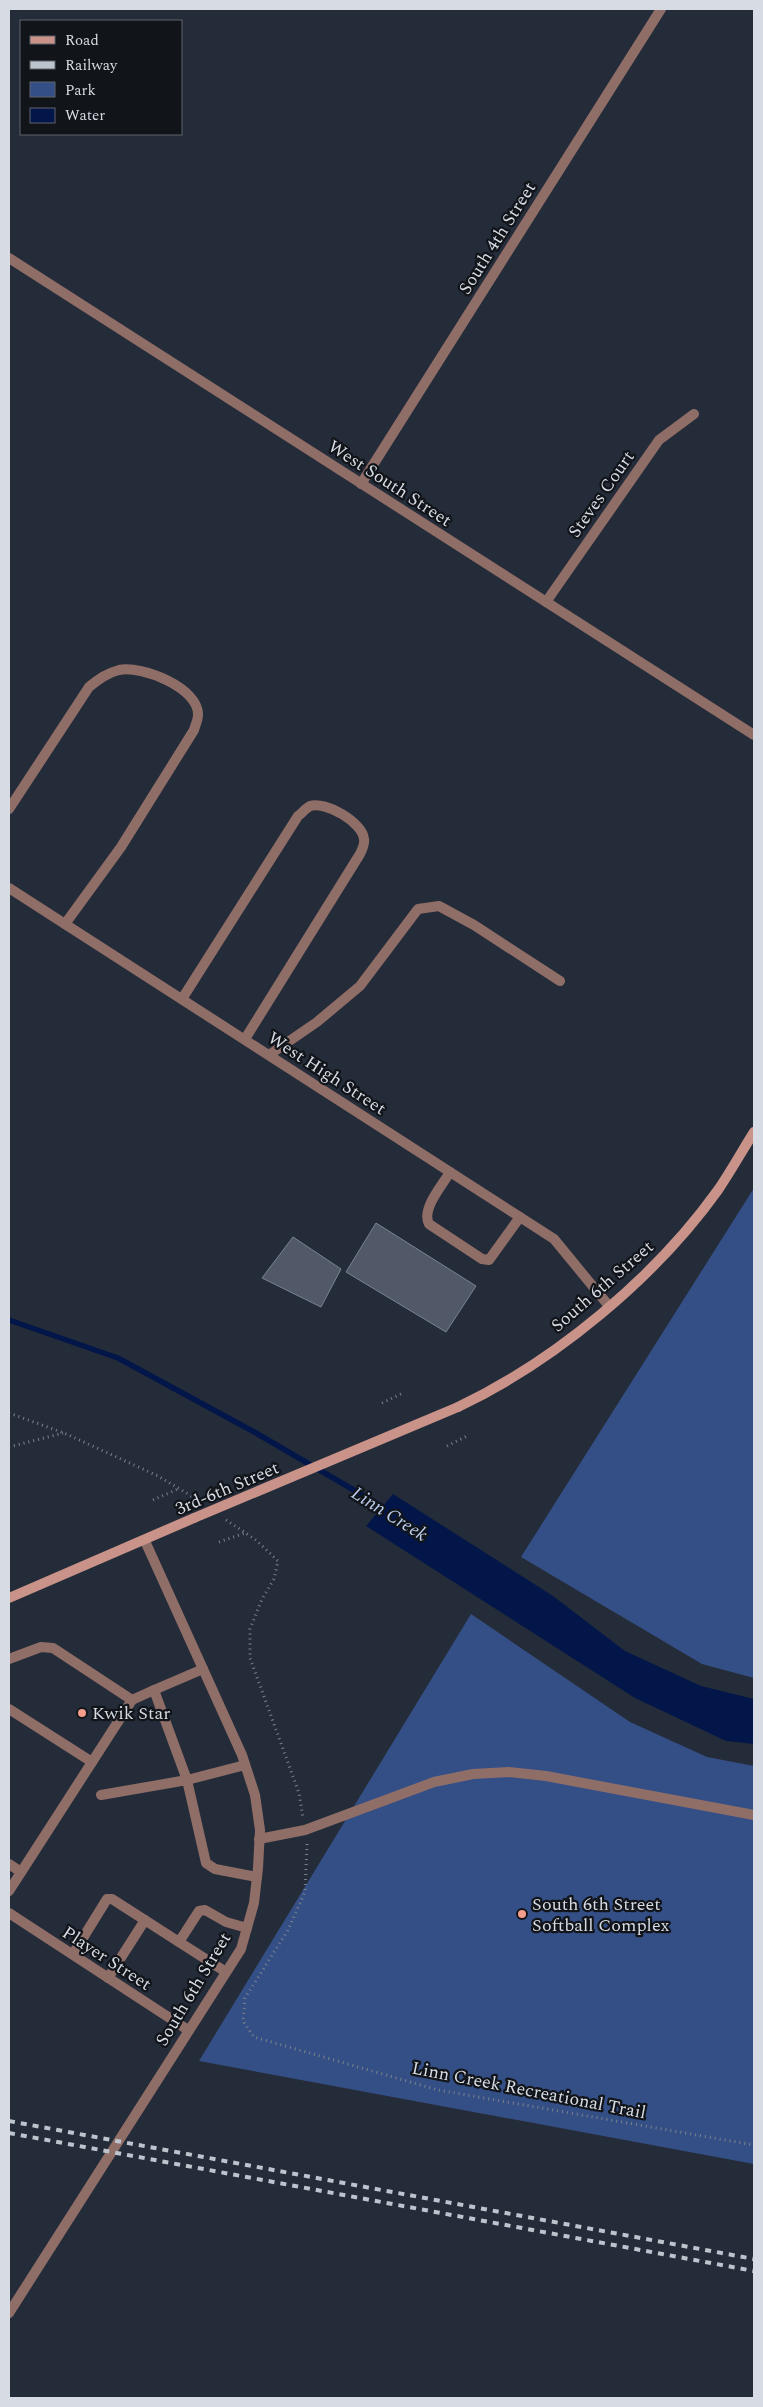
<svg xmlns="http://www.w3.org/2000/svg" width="763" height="2407" viewBox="0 0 763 2407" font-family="Spectral,serif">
<rect width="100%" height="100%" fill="#252c39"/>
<!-- green -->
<g fill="#344f86">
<polygon points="754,1188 754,1678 702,1664 521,1557"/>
<polygon points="471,1614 630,1722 707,1757 754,1766 754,2164 199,2061"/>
</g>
<!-- water -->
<polygon fill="#031649" points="393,1494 553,1596 625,1651 701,1686 754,1699 754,1744 726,1741 635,1698 366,1526"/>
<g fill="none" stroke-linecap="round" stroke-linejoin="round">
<!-- stream -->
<polyline stroke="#031649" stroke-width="5.5" points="9,1320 118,1358 256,1433 388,1510"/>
</g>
<!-- building -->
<g fill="#515968" stroke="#7a8393">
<polygon points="376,1223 476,1286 446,1332 346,1272"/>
<polygon points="293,1237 341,1269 321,1307 262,1278"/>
</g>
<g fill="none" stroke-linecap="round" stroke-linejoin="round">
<!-- path -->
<g stroke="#7b818c" stroke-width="3" stroke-dasharray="1 4" stroke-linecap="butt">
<polyline points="382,1403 403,1393"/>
<polyline points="9,1413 64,1433 158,1476 198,1500"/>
<polyline points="447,1446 467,1436"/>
<polyline points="9,1447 63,1433"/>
<polyline points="153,1500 178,1489"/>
<polyline points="226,1520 256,1540 278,1561 274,1579 262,1599 250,1629 250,1658 299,1793 303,1818"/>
<polyline points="219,1542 245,1533"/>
<polyline points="307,1844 305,1892 288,1930 245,1998 243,2021 254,2037 438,2090 754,2145"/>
</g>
<!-- service -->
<g stroke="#906e68" stroke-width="10">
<path d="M9 809 89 687C99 679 107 673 119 670 142 665 199 688 198 715 198 720 195 726 194 730L121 847 65 924"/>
<path d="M182 999 298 816C302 813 306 808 310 806 326 801 362 822 364 839 365 844 362 850 360 854L245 1039"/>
<polyline points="269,1055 317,1022 360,986 418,909 439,906 474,925 560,981"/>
<path d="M450 1172C442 1186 421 1209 429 1224L482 1259 489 1260 520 1217"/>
<polyline points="9,1659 41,1647 53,1648 132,1700"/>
<polyline points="203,1669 154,1690 187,1780 245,1765"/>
<polyline points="9,1709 92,1762"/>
<polyline points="101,1795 187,1780 206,1863 215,1869 257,1877"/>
<polyline points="259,1839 305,1830 434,1782 473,1774 509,1772 546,1776 754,1815"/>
<polyline points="9,1864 21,1872"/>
<polyline points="9,1891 132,1700 154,1690"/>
<polyline points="179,1942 226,1972"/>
<polyline points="73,1954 107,1899 112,1899 179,1942 199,1911 205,1910 226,1922 247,1928"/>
<polyline points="108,1978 145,1920"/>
</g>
<!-- minor -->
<g stroke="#906e68" stroke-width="10">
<polyline points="9,258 754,735"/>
<polyline points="361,484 661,9"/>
<polyline points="546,602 659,440 694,414"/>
<polyline points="9,888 554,1239 609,1306"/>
<polyline points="9,1913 188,2030"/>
<polyline points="9,2313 241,1949 254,1903 258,1868 260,1830 255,1795 242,1755 145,1541"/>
</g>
<!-- secondary -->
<g stroke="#c99389" stroke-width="10">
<path d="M458 1407C555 1361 655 1278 718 1190 731 1171 742 1151 754 1132"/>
<polyline points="9,1598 194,1518"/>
</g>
<!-- rail -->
<g stroke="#bec4cd" stroke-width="4" stroke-dasharray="6 6" stroke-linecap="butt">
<polyline points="9,2121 754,2259"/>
<polyline points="9,2133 754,2271"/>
</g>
<!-- secondary-bridge -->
<polyline stroke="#c99389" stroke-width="10" points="194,1518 458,1407"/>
</g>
<!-- markers -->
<g fill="#f49d8c" stroke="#11151a" stroke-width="2">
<circle cx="82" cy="1713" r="5"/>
<circle cx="522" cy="1914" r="5"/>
</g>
<g text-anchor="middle" stroke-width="4.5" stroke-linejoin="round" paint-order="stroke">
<!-- street labels -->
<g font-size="18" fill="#d6dbe4" stroke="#11151a">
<text transform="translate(497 238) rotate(-58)" y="6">South 4th Street</text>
<text transform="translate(390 483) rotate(33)" y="6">West South Street</text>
<text transform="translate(601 494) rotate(-55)" y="6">Steves Court</text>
<text transform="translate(327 1073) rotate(33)" y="6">West High Street</text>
<text transform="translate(602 1286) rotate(-41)" y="6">South 6th Street</text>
<text transform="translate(227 1488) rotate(-23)" y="6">3rd-6th Street</text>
<text transform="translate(107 1958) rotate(33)" y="6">Player Street</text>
<text transform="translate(193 1989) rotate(-59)" y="6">South 6th Street</text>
<text transform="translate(529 2090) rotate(11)" y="6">Linn Creek Recreational Trail</text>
</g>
<!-- poi labels -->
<g font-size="18" fill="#d6dbe4" stroke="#11151a" text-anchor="start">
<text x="92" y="1719">Kwik Star</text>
<text x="532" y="1910">South 6th Street<tspan x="532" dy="21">Softball Complex</tspan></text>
</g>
<!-- water labels -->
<g font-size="19" font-style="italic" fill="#bbcdef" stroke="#11151a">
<text transform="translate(390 1513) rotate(32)" y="7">Linn Creek</text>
</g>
</g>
<!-- border -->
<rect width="763" height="2407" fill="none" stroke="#d6dbe4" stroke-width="20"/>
<!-- legend -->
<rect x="20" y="20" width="162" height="115" fill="#11151a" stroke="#60646b"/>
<rect x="30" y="36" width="25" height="8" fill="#c99389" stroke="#60646b"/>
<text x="65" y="45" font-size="15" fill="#d6dbe4">Road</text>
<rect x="30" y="61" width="25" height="8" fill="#bec4cd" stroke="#60646b"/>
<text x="65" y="70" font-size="15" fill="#d6dbe4">Railway</text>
<rect x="30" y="82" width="25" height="15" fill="#344f86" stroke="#60646b"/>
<text x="65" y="95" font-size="15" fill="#d6dbe4">Park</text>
<rect x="30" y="108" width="25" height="15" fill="#031649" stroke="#60646b"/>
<text x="65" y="120" font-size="15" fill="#d6dbe4">Water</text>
</svg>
